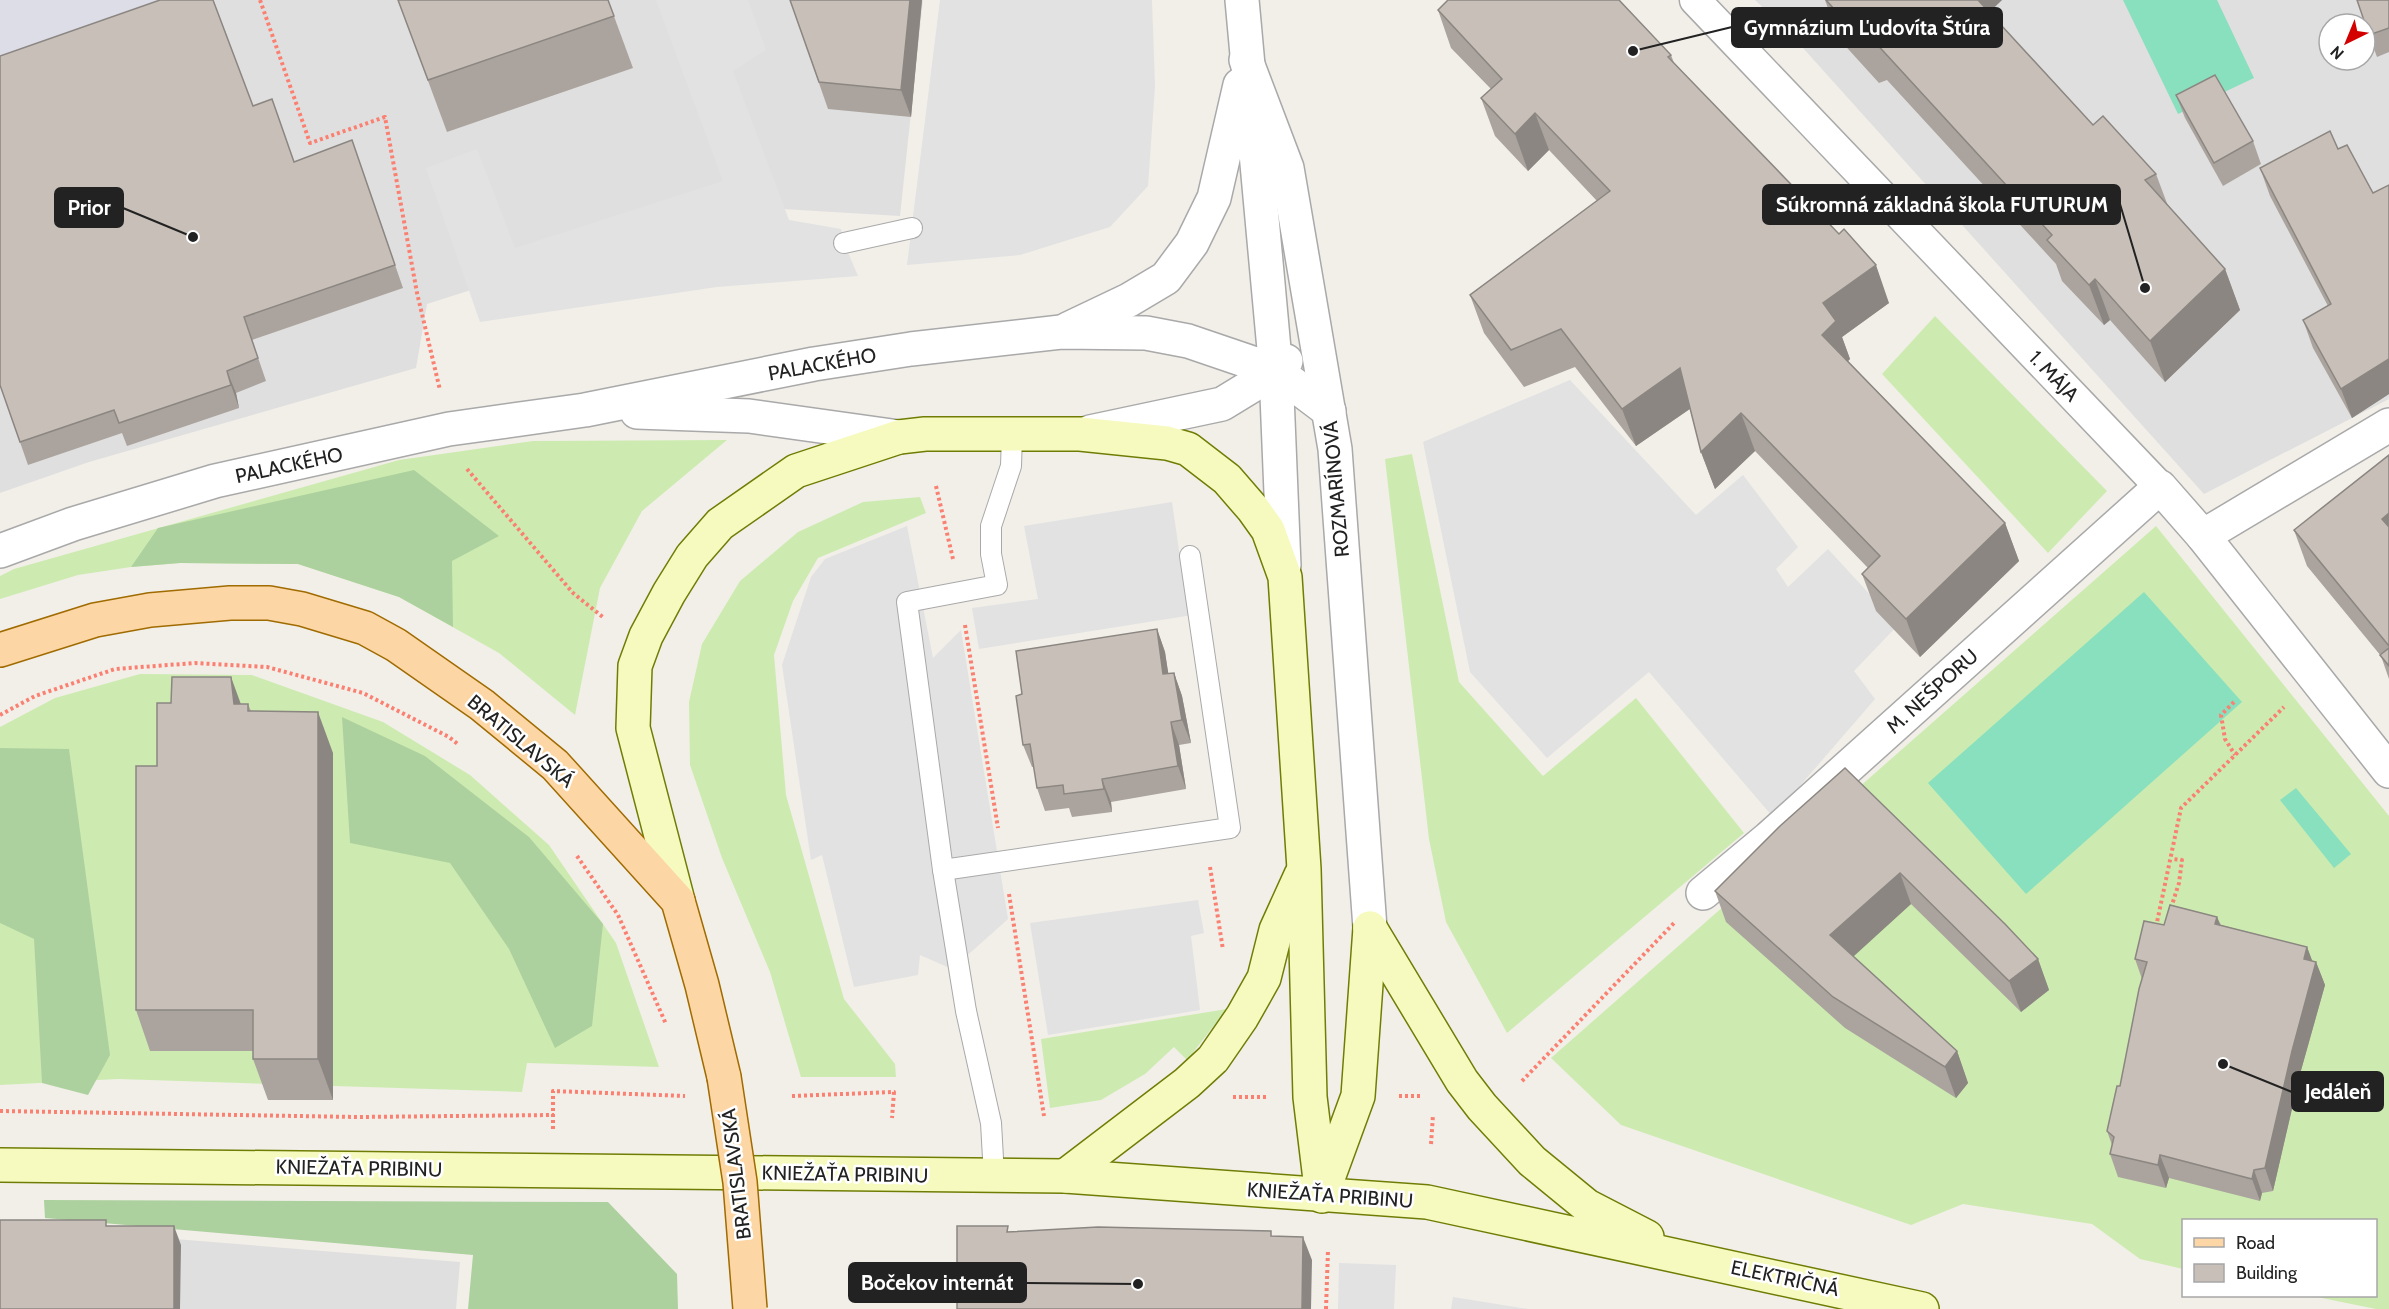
<svg xmlns="http://www.w3.org/2000/svg" width="2389" height="1309" viewBox="0 0 2389 1309" font-family="Cabin,sans-serif">
<rect width="100%" height="100%" fill="#f2efe9"/>
<!-- residential -->
<g fill="#e0dfdf" fill-rule="evenodd">
<polygon points="0,0 923,0 900,216 735,206 427,304 416,368 89,462 0,493"/>
<path d="M1755 0H2389V399L2204 494 1794 38ZM2329 24H2365V60H2329Z"/>
<polygon points="0,1225 460,1262 456,1309 0,1309"/>
</g>
<!-- grass -->
<g fill="#cdebb0">
<polygon points="1935,316 2107,491 2048,553 1882,374"/>
<polygon points="727,440 642,511 600,588 575,715 499,653 399,597 298,564 180,563 131,567 78,575 0,599 0,576 14,569 399,460 533,441"/>
<polygon points="1412,454 1459,682 1543,776 1636,698 1744,833 1507,1033 1446,922 1429,839 1385,459"/>
<polygon points="920,497 926,513 818,558 793,601 774,655 786,795 844,999 895,1064 896,1077 801,1077 770,972 722,858 690,765 689,702 702,644 740,581 798,532 863,502"/>
<polygon points="2156,526 2389,816 2389,1309 2376,1309 2312,1296 2376,1296 2376,1220 2184,1220 2183,1269 2140,1259 2092,1224 1963,1204 1911,1225 1621,1125 1551,1058"/>
<polygon points="140,674 252,675 383,722 470,775 549,845 616,943 659,1067 527,1063 522,1092 118,1079 0,1085 0,727 55,698"/>
<polygon points="1227,1009 1187,1060 1174,1047 1145,1074 1101,1100 1050,1108 1041,1039"/>
</g>
<!-- forest -->
<g fill="#add19e">
<polygon points="414,470 499,536 452,561 453,627 399,597 298,564 180,563 131,567 158,528"/>
<polygon points="342,717 425,756 529,837 603,924 592,1026 555,1048 509,949 450,863 350,843"/>
<polygon points="0,748 69,749 110,1055 88,1095 42,1083 34,939 0,923"/>
<polygon points="44,1200 608,1202 677,1274 678,1309 468,1309 473,1255 45,1218"/>
</g>
<!-- pitch -->
<g fill="#88e0be">
<polygon points="2123,0 2217,0 2254,78 2178,114"/>
<polygon points="2144,592 2242,702 2026,894 1928,783"/>
<polygon points="2296,788 2351,854 2334,868 2280,800"/>
</g>
<!-- parking -->
<g fill="#e2e2e2">
<polygon points="656,0 748,0 766,50 733,71 789,220 841,229 844,243 858,276 717,287 480,322 426,168 477,149 515,248 723,181"/>
<polygon points="940,0 1152,0 1155,86 1148,186 1110,227 1020,255 907,265"/>
<polygon points="1570,380 1696,515 1743,475 1798,547 1776,569 1788,587 1828,549 1898,625 1854,671 1875,699 1773,817 1649,672 1547,758 1470,672 1423,442"/>
<polygon points="1172,502 1183,578 1201,575 1205,613 979,649 972,608 1038,599 1024,526"/>
<polygon points="907,526 933,658 961,630 1008,919 952,969 920,955 918,975 854,987 822,855 811,860 782,665 811,577 825,559"/>
<polygon points="1198,900 1204,933 1191,936 1200,1010 1048,1035 1030,923"/>
<polygon points="1339,1263 1396,1265 1394,1309 1338,1309"/>
<polygon points="1453,1297 1528,1309 1451,1309"/>
</g>
<!-- plaza -->
<polygon fill="#dddde8" points="0,0 191,0 0,62"/>
<g fill="none" stroke-linecap="round" stroke-linejoin="round">
<defs>
<g id="service">
<polyline points="844,243 912,228"/>
<polyline points="943,870 1230,828 1190,556"/>
<polyline points="994,1176 991,1123 966,1011 943,870 907,602 997,585 991,554 991,526 1011,466 1012,435"/>
</g>
<polyline id="pedestrian" points="1695,0 2160,487"/>
<g id="minor">
<polyline points="1242,0 1276,371 1284,566"/>
<polyline points="1246,60 1287,168 1335,449 1370,928"/>
<polyline points="1068,329 1129,300 1166,278 1192,243 1214,198 1240,85"/>
<polyline points="637,412 749,416 899,437"/>
<polyline points="1090,432 1222,404 1276,371 1286,361"/>
<polyline points="2203,536 2389,425"/>
<polyline points="0,551 73,524 215,481 449,429 585,410 814,364 911,349 1061,332 1146,333 1188,341 1276,371 1329,411"/>
<polyline points="1703,893 1769,838 2160,487 2203,536 2389,771"/>
</g>
<g id="secondary">
<polyline points="678,901 633,728 635,666 646,636 669,593 692,556 720,524 796,471 899,437 925,434 1080,434 1167,443 1188,449 1227,479 1253,509 1268,530 1285,577 1304,869 1310,1097 1322,1196"/>
<polyline points="1370,928 1462,1081 1482,1107 1532,1161 1587,1206 1647,1237"/>
<polyline points="0,1165 1065,1176 1427,1202 1922,1309"/>
<polyline points="1065,1176 1187,1083 1213,1059 1242,1017 1264,978 1276,930 1301,875"/>
<polyline points="1324,1189 1358,1096 1370,928"/>
</g>
<polyline id="primary" points="0,650 95,620 150,610 230,603 269,603 302,609 365,628 396,645 482,705 555,765 678,901 702,985 724,1077"/>
</defs>
<!-- service casing -->
<use href="#service" stroke="#a9a9a9" stroke-width="22"/>
<!-- pedestrian casing -->
<use href="#pedestrian" stroke="#a9a9a9" stroke-width="33"/>
<!-- minor casing -->
<use href="#minor" stroke="#a9a9a9" stroke-width="36"/>
<!-- secondary casing -->
<use href="#secondary" stroke="#707d05" stroke-width="36"/>
<!-- primary casing -->
<use href="#primary" stroke="#a06b00" stroke-width="36"/>
<!-- path -->
<g stroke="#fa8072" stroke-width="4" stroke-dasharray="3 3" stroke-linecap="butt">
<polyline points="260,0 310,143 385,117 417,293 440,390"/>
<polyline points="467,469 573,593 604,618"/>
<polyline points="936,486 953,559"/>
<polyline points="965,625 998,828"/>
<polyline points="2234,702 2221,715 2225,739 2235,755"/>
<polyline points="0,715 35,696 115,669 195,663 267,667 363,693 449,737 459,745"/>
<polyline points="577,856 618,915 666,1024"/>
<polyline points="1210,867 1223,950"/>
<polyline points="1009,894 1044,1116"/>
<polyline points="2171,908 2179,883 2182,860 2172,859"/>
<polyline points="2156,927 2181,808 2284,707"/>
<polyline points="1522,1081 1675,922"/>
<polyline points="792,1096 894,1092 892,1118"/>
<polyline points="1399,1096 1422,1096"/>
<polyline points="1233,1097 1268,1097"/>
<polyline points="0,1111 357,1117 554,1115"/>
<polyline points="553,1129 553,1091 685,1096"/>
<polyline points="1431,1144 1433,1115"/>
<polyline points="1326,1309 1328,1250"/>
</g>
<!-- service -->
<use href="#service" stroke="#fff" stroke-width="20"/>
<!-- pedestrian -->
<use href="#pedestrian" stroke="#fff" stroke-width="30"/>
<!-- minor -->
<use href="#minor" stroke="#fff" stroke-width="33"/>
<!-- secondary -->
<use href="#secondary" stroke="#f7fabf" stroke-width="33"/>
<!-- primary -->
<use href="#primary" stroke="#fcd6a4" stroke-width="33"/>
<defs>
<polyline id="primary-bridge" points="724,1077 740,1182 750,1309"/>
</defs>
<!-- primary-bridge casing -->
<use href="#primary-bridge" stroke="#a06b00" stroke-width="36" stroke-linecap="butt"/>
<!-- primary-bridge -->
<use href="#primary-bridge" stroke="#fcd6a4" stroke-width="33"/>
</g>
<!-- wall -->
<g fill="#aba49e">
<polygon points="398,0 608,0 633,68 447,132"/>
<polygon points="790,0 922,0 911,117 828,109"/>
<polygon points="1825,0 2002,0 1989,12 2093,125 2156,174 2168,206 2225,269 2240,310 2165,382 2110,320 2104,325 2062,281 2056,264 1887,80 1879,83 1839,39"/>
<polygon points="2389,0 2389,52 2377,57 2369,35"/>
<polygon points="1438,10 1671,55 1674,63 1889,303 1842,337 1850,359 1848,361 2005,523 2019,561 1920,657 1876,611 1862,574 1868,568 1755,451 1715,489 1701,452 1690,409 1636,446 1575,367 1524,387 1484,333 1470,295 1597,201 1549,150 1528,171 1495,136 1481,98 1491,89 1451,48"/>
<polygon points="2176,95 2253,141 2261,164 2223,186 2185,118"/>
<polygon points="253,106 294,162 352,140 403,288 252,340 266,381 236,393 239,408 127,446 122,433 28,465 0,385"/>
<polygon points="2338,149 2373,193 2389,185 2389,394 2352,418 2313,348 2303,320 2328,306 2270,196 2260,168"/>
<polygon points="2389,455 2389,679 2381,656 2307,566 2294,530"/>
<polygon points="1157,629 1165,652 1168,673 1174,673 1182,696 1191,743 1179,745 1186,789 1111,802 1112,812 1072,817 1069,808 1045,811 1037,788 1034,767 1032,767 1023,745 1022,694"/>
<polygon points="241,704 248,704 251,711 333,753 333,1100 268,1100 253,1059 253,1051 150,1051 136,1010 157,766"/>
<polygon points="1845,768 2038,959 2049,990 2021,1012 1911,904 1853,956 1957,1051 1968,1083 1956,1098 1845,1028 1726,922 1715,891"/>
<polygon points="2217,917 2221,925 2307,947 2312,961 2316,962 2325,985 2300,1074 2273,1191 2262,1193 2260,1201 2169,1178 2166,1188 2118,1177 2110,1154 2112,1145 2107,1131 2120,1086 2142,979 2135,959 2164,925"/>
</g>
<!-- shaded-wall -->
<g fill="#8b8681">
<polygon points="910,0 922,0 911,117 901,90"/>
<polygon points="1969,0 2002,0 1977,24"/>
<polygon points="1535,113 1549,150 1528,171 1515,134"/>
<polygon points="1876,265 1889,303 1842,337 1850,359 1836,373 1822,335 1823,303"/>
<polygon points="2225,269 2240,310 2165,382 2150,341"/>
<polygon points="2095,279 2110,320 2104,325 2089,285"/>
<polygon points="2389,359 2389,394 2352,418 2341,389"/>
<polygon points="1680,368 1694,406 1636,446 1622,409"/>
<polygon points="227,371 236,393 239,408 231,385"/>
<polygon points="1741,413 1755,451 1715,489 1701,452"/>
<polygon points="2389,513 2389,538 2382,519"/>
<polygon points="2005,523 2019,561 1920,657 1906,619"/>
<polygon points="1157,629 1165,652 1172,697 1163,674"/>
<polygon points="1174,673 1182,696 1191,743 1182,720"/>
<polygon points="231,677 246,718 234,704"/>
<polygon points="318,712 333,753 333,1100 318,1059"/>
<polygon points="1171,722 1179,745 1186,789 1178,766"/>
<polygon points="1102,779 1111,802 1112,812 1104,789"/>
<polygon points="1900,873 1911,904 1842,967 1830,935"/>
<polygon points="2217,917 2226,940 2215,924"/>
<polygon points="2307,947 2315,968 2316,962 2325,985 2300,1074 2273,1191 2265,1168 2304,959"/>
<polygon points="2038,959 2049,990 2021,1012 2009,981"/>
<polygon points="1957,1051 1968,1083 1956,1098 1945,1067"/>
<polygon points="2160,1155 2169,1178 2166,1188 2158,1165"/>
<polygon points="2254,1170 2262,1193 2260,1201 2252,1179"/>
<polygon points="174,1226 181,1245 180,1309 174,1309"/>
<polygon points="1303,1237 1312,1260 1311,1309 1302,1309"/>
</g>
<!-- building -->
<g fill="#c7bfb8" stroke="#8b8681" stroke-width="1.5">
<polygon points="160,0 213,0 253,106 272,99 294,162 352,140 395,265 244,317 258,358 227,371 231,385 119,423 114,410 20,442 0,385 0,56"/>
<polygon points="398,0 608,0 614,16 428,80"/>
<polygon points="790,0 910,0 901,90 819,82"/>
<polygon points="1448,0 1619,0 1671,55 1668,57 1839,234 1844,229 1876,265 1823,303 1836,321 1822,335 2005,523 1906,619 1862,574 1880,556 1741,413 1701,452 1680,368 1622,409 1561,329 1511,350 1470,295 1610,191 1535,113 1515,134 1481,98 1502,79 1438,10"/>
<polygon points="1826,0 1978,0 2093,125 2103,116 2156,174 2145,180 2225,269 2150,341 2095,279 2089,285 2047,240 2052,235 1872,39 1864,42"/>
<polygon points="2357,0 2389,0 2389,28 2369,35"/>
<polygon points="2215,75 2253,141 2214,163 2176,95"/>
<polygon points="2330,131 2338,149 2347,145 2373,193 2389,185 2389,359 2341,389 2303,320 2331,304 2260,168"/>
<polygon points="2389,455 2389,513 2382,519 2389,527 2389,646 2294,530"/>
<polygon points="1157,629 1163,674 1174,673 1182,720 1171,722 1178,766 1102,779 1104,789 1064,794 1063,785 1037,788 1030,744 1023,745 1016,696 1022,694 1016,651"/>
<polygon points="2389,648 2389,666 2380,655"/>
<polygon points="172,677 231,677 234,704 248,704 248,711 318,712 318,1059 253,1059 253,1010 136,1010 136,766 157,766 157,703 171,703"/>
<polygon points="1845,768 2005,924 2038,959 2009,981 1900,873 1830,935 1957,1051 1945,1067 1833,997 1715,891 1780,826"/>
<polygon points="2170,905 2217,917 2215,924 2307,947 2304,959 2316,962 2292,1051 2265,1168 2254,1170 2252,1179 2160,1155 2158,1165 2110,1154 2114,1137 2107,1131 2117,1086 2120,1086 2139,989 2147,962 2135,959 2144,921 2164,925"/>
<polygon points="0,1220 106,1220 106,1226 174,1226 174,1309 0,1309"/>
<polygon points="957,1226 1008,1226 1007,1232 1098,1227 1271,1231 1271,1236 1303,1237 1302,1309 957,1309"/>
</g>
<g text-anchor="middle" stroke-width="5" stroke-linejoin="round" paint-order="stroke">
<!-- street labels -->
<g font-size="20" fill="#222" stroke="#fff">
<text transform="translate(822 364) rotate(-10)" y="7">PALACKÉHO</text>
<text transform="translate(2054 376) rotate(46)" y="7">1. MÁJA</text>
<text transform="translate(289 465) rotate(-12)" y="7">PALACKÉHO</text>
<text transform="translate(1336 489) rotate(-95)" y="7">ROZMARÍNOVÁ</text>
<text transform="translate(1932 691) rotate(-42)" y="7">M. NEŠPORU</text>
<text transform="translate(521 741) rotate(40)" y="7">BRATISLAVSKÁ</text>
<text transform="translate(359 1168) rotate(1)" y="7">KNIEŽAŤA PRIBINU</text>
<text transform="translate(736 1174) rotate(-97)" y="7">BRATISLAVSKÁ</text>
<text transform="translate(845 1174) rotate(1)" y="7">KNIEŽAŤA PRIBINU</text>
<text transform="translate(1330 1195) rotate(4)" y="7">KNIEŽAŤA PRIBINU</text>
<text transform="translate(1785 1278) rotate(12)" y="7">ELEKTRIČNÁ</text>
</g>
</g>
<!-- callouts -->
<path fill="none" stroke="#222" stroke-width="2" d="M1633 51L1732 27M2145 288L2120 204M193 237L123 208M2223 1064L2292 1092M1138 1284L1026 1283"/>
<g fill="#222" stroke="#fff" stroke-width="2">
<circle cx="1633" cy="51" r="6"/>
<circle cx="2145" cy="288" r="6"/>
<circle cx="193" cy="237" r="6"/>
<circle cx="2223" cy="1064" r="6"/>
<circle cx="1138" cy="1284" r="6"/>
</g>
<g fill="#222" stroke="#222" stroke-width="2">
<rect x="1732" y="8" width="270" height="39" rx="6"/>
<rect x="1763" y="185" width="357" height="39" rx="6"/>
<rect x="55" y="188" width="68" height="39" rx="6"/>
<rect x="2292" y="1072" width="91" height="39" rx="6"/>
<rect x="849" y="1263" width="177" height="39" rx="6"/>
</g>
<g font-size="21" text-anchor="middle" font-weight="bold" fill="#fff">
<text x="1867" y="35">Gymnázium Ľudovíta Štúra</text>
<text x="1942" y="212">Súkromná základná škola FUTURUM</text>
<text x="89" y="215">Prior</text>
<text x="2338" y="1099">Jedáleň</text>
<text x="937" y="1290">Bočekov internát</text>
</g>
<!-- legend -->
<rect x="2182" y="1219" width="195" height="78" fill="#ffffff" stroke="#a7a7a7" stroke-width="1.5"/>
<rect x="2194" y="1238" width="30" height="9" fill="#fcd6a4" stroke="#a7a7a7" stroke-width="1.5"/>
<text x="2236" y="1249" font-size="18" fill="#222222">Road</text>
<rect x="2194" y="1264" width="30" height="18" fill="#c7bfb8" stroke="#a7a7a7" stroke-width="1.5"/>
<text x="2236" y="1279" font-size="18" fill="#222222">Building</text>
<!-- north arrow -->
<g transform="translate(2347 42) rotate(223)"><circle r="28" fill="#ffffff" stroke="#a7a7a7" stroke-width="1.5"/>
<path d="M0-4.5L10 22L0 15L-10 22Z" fill="#d40000"/>
<text y="-9" font-size="16" font-weight="bold" text-anchor="middle" fill="#222222">N</text>
</g>
</svg>
